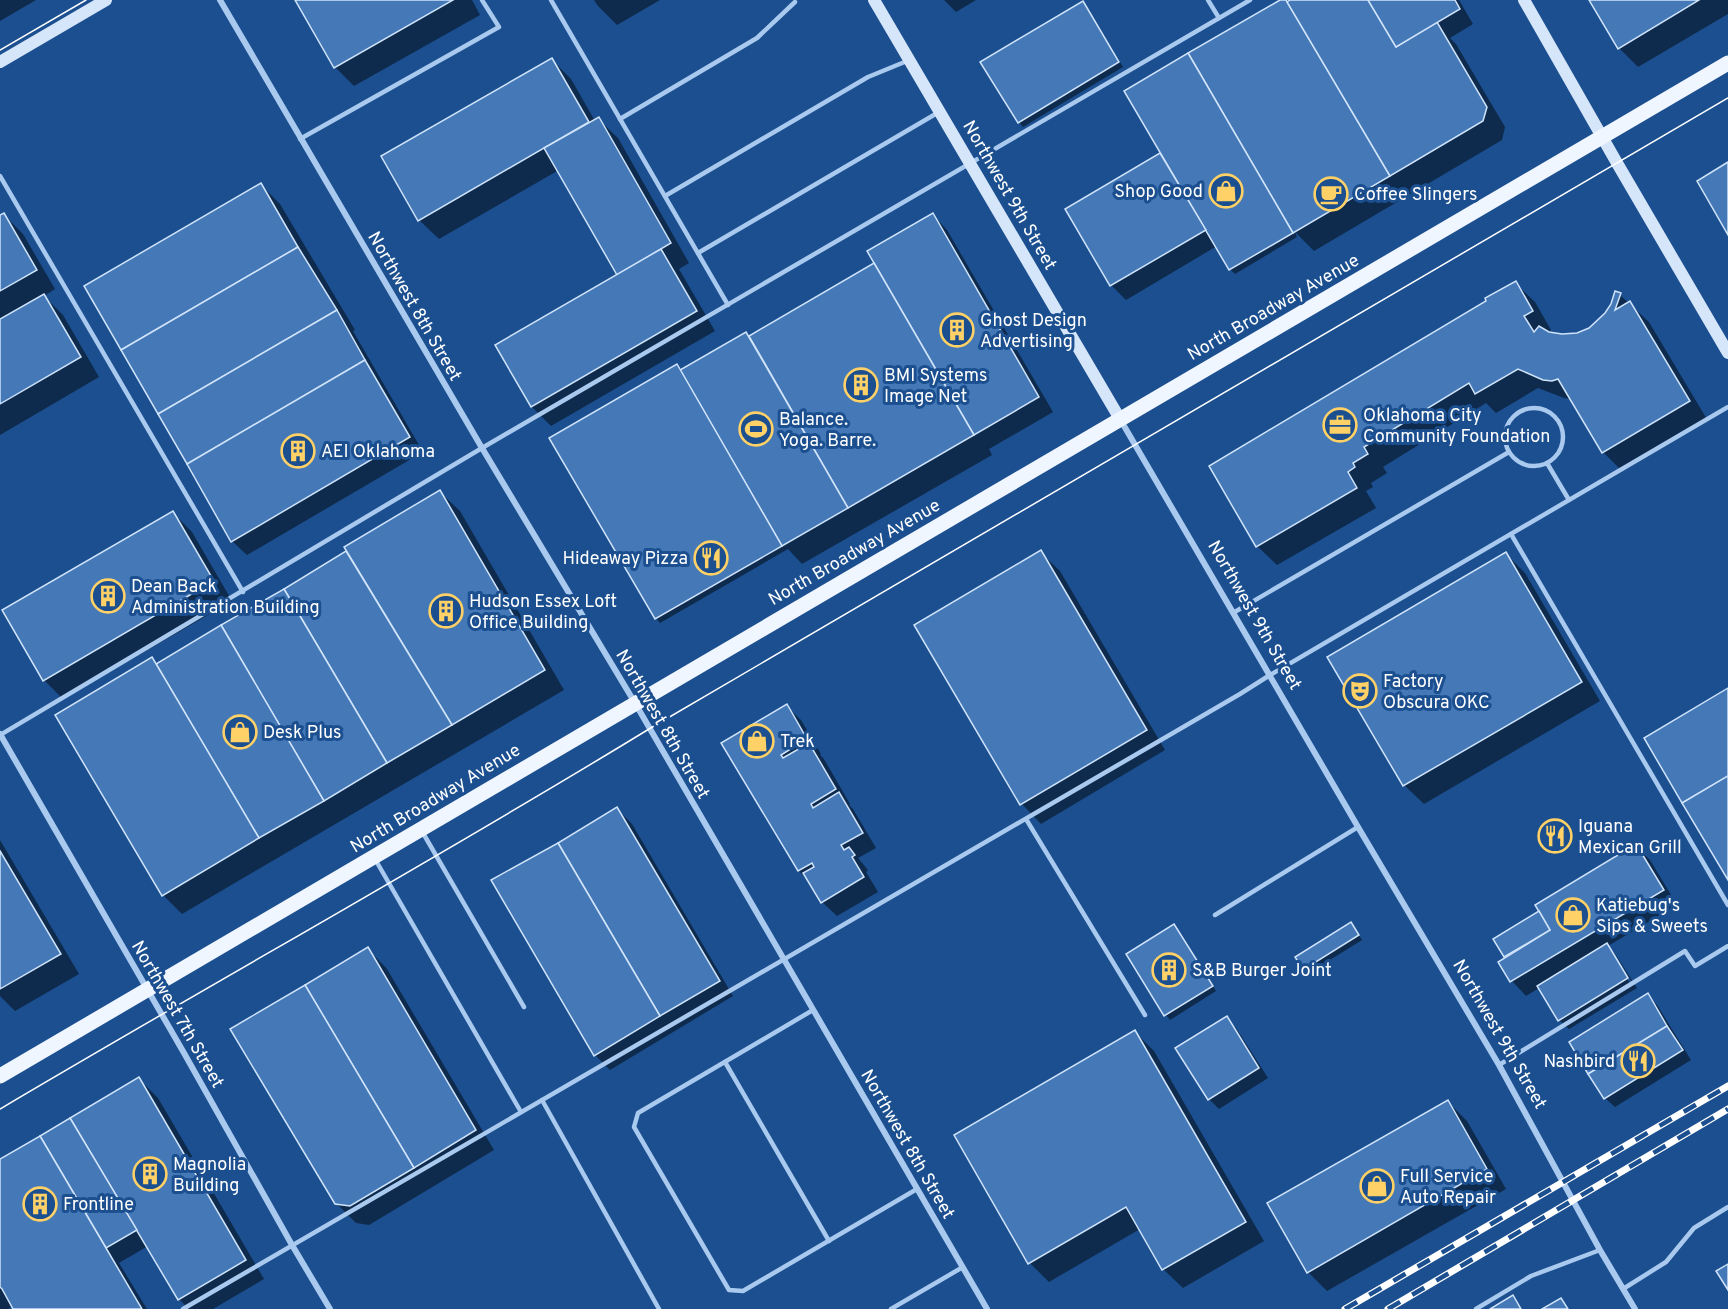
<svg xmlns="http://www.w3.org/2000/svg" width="1728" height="1309" viewBox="0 0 1728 1309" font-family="Overpass,sans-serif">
<rect width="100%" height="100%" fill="#1b4f8f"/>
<!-- shadow -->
<g fill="#0007" fill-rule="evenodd">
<polygon points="0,0 36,0 0,21"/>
<polygon points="296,0 472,0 480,15 354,86 335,67"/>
<polygon points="594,0 660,0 617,25 598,6"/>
<polygon points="944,0 976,0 956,12"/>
<polygon points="1283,0 1285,0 1288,3 1293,0 1459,0 1473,24 1450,38 1456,44 1505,127 1502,140 1314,251 1295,232 1297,237 1235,274 1230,269 1217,246 1126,300 1111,285 1067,210 1160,155 1165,160"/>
<polygon points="1591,0 1728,0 1728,14 1638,67 1619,48"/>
<polygon points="1083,3 1087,8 1123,67 1023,127 1019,122"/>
<polygon points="552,60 571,79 595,121 598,119 618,138 689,263 679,269 715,331 551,426 532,407 497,346 619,275 559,170 439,239 419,220"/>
<polygon points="261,185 280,204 355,330 353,331 423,452 247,555 232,541"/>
<polygon points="4,215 23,234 55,289 44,296 63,315 99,377 0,435 0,217"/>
<polygon points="933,215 947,230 1053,412 989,449 992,455 802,564 788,549 660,623 656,618 681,371 746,334 749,337 874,265 879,270"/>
<polygon points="1515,283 1535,302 1551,330 1546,333 1562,336 1578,334 1590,329 1606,314 1613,305 1616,293 1620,295 1649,322 1708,421 1622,471 1603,452 1572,399 1564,398 1538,388 1496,413 1486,403 1383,467 1387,473 1371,483 1373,487 1366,491 1376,508 1277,565 1257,546 1488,301"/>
<polygon points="440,492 460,511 564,690 182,914 163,895 157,665 348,552"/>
<polygon points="173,513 192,532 232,601 63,699 44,680"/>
<polygon points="1040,552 1060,571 1165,750 1041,824 1022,804 916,625"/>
<polygon points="1506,554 1525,573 1600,701 1424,804 1404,785"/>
<polygon points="786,706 801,720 821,754 820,755 824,759 850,804 849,805 853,809 876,848 858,858 868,870 866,872 878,892 837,916 822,902 810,882 799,871 723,743"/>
<polygon points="617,809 632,824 733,996 610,1070 595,1055"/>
<polygon points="0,840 79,974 15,1011 0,996"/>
<path d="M1635 846 1650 860 1677 905 1608 946 1616 955 1637 988 1569 1029 1559 1020 1539 988 1526 996 1512 981 1500 962 1507 958 1505 956 1540 912ZM1612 954H1615L1633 984 1631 985Z"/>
<polygon points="1351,923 1362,940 1309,973 1304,969"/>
<polygon points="1174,926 1178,930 1216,991 1170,1020 1166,1015 1128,955"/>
<polygon points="368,949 387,969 494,1150 369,1225 356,1223 336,1203"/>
<polygon points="1647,995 1657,1005 1691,1060 1615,1107 1605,1098"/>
<polygon points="1226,1018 1236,1028 1268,1078 1219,1109 1209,1099"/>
<polygon points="1135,1032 1154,1051 1264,1241 1183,1288 1163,1269 1140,1229 1049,1282 1030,1263"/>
<polygon points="139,1079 158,1098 264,1279 213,1309 189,1309 179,1299 148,1246 119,1263 147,1309 15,1309 13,1306 8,1309 0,1309 0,1161"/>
<polygon points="1448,1102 1467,1121 1506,1189 1327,1291 1308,1272"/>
</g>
<!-- building -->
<g fill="#4478b7" stroke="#cfe3fa" stroke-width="1.5">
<polygon points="295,0 453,0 334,68"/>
<polygon points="1280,0 1286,0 1390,176 1293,233 1188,53"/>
<polygon points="1290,0 1368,0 1396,47 1437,22 1487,107 1483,121 1390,176 1287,2"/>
<polygon points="1368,0 1455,0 1460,9 1396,47"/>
<polygon points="1589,0 1699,0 1618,49"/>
<polygon points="1083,1 1119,62 1018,123 980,62"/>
<polygon points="1188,53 1293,233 1229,270 1124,91"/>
<polygon points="552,58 589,122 418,221 381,156"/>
<polygon points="599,117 671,243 617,275 544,148"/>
<polygon points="1160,153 1206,230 1110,286 1065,209"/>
<polygon points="1728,162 1728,235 1697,181"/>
<polygon points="261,183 298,247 121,350 84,286"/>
<polygon points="4,213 37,270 0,291 0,215"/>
<polygon points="933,213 1039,397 974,435 867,251"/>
<polygon points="298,247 337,310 158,414 121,350"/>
<polygon points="661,249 697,311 531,407 495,345"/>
<polygon points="874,263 974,435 848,508 749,336"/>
<polygon points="1516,281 1533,311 1524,316 1534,332 1539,326 1549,332 1562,334 1577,333 1589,328 1605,313 1611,304 1615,291 1621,293 1615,310 1630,301 1690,401 1602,453 1558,379 1552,381 1543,380 1518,369 1475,394 1469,383 1364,447 1368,454 1353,463 1355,467 1348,472 1357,488 1256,547 1209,466 1486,301 1485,298"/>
<polygon points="44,294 81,357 0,404 0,319"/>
<polygon points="337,310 365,360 187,464 158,414"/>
<polygon points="746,332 848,508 782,546 680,370"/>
<polygon points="365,360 410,437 231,542 187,464"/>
<polygon points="677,364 782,546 655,619 549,438"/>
<polygon points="440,490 545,670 452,725 344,547"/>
<polygon points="173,511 214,581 43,681 2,610"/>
<polygon points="1041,550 1147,730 1020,805 914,625"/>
<polygon points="346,551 452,725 387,763 284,589"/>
<polygon points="1506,552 1582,682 1403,786 1327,657"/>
<polygon points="284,589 387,763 324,801 221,625"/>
<polygon points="221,625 324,801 259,838 156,664"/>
<polygon points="152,657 259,838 162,896 55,715"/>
<polygon points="1728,688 1728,776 1682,803 1644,738"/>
<polygon points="787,704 807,739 781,755 783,758 809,743 836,789 811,804 813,808 839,792 863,833 841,845 844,850 849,847 855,855 852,857 864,877 821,903 803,873 814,867 812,863 798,871 721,743"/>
<polygon points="1728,776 1728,880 1682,803"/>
<polygon points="617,807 720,981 660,1016 558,843"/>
<polygon points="558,843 660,1016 594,1056 491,880"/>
<polygon points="1636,844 1664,890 1510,982 1498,962 1550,930 1535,905"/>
<polygon points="0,851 61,954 0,989"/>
<polygon points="1539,911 1550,930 1504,957 1493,939"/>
<polygon points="1351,922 1359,935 1303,970 1295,957"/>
<polygon points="1174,924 1213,986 1164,1016 1126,954"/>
<polygon points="1607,943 1628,978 1558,1021 1537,986"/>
<polygon points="368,947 476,1130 414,1168 305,985"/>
<polygon points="305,985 414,1168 350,1206 335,1204 230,1029"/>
<polygon points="1648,993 1667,1026 1588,1074 1569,1042"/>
<polygon points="1227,1016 1259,1068 1208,1100 1175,1048"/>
<polygon points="1667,1026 1683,1050 1604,1099 1588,1074"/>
<polygon points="1135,1030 1246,1222 1162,1270 1126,1207 1028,1264 954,1135"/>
<polygon points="139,1077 246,1260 178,1300 70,1118"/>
<polygon points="1448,1100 1487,1169 1307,1273 1267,1203"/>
<polygon points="70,1118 137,1230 106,1248 40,1136"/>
<polygon points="40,1136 106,1248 142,1309 13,1309 2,1289 0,1287 0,1159"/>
<polygon points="1728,1264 1728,1290 1716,1271"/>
<polygon points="1513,1295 1521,1309 1490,1309"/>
<polygon points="1561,1298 1568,1309 1542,1309"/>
</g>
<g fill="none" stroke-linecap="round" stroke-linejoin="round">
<!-- lane -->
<g stroke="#a9c9ee" stroke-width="4.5">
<polyline points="551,0 728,305"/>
<polyline points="1208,0 1219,18"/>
<polyline points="620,119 757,38 795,2"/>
<polyline points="300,139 499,27 482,0"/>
<polyline points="0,176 243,592"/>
<polyline points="665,196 868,77 907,61"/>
<polyline points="698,253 939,112"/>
<circle cx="1534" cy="437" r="29"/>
<polyline points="1547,463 1569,500"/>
<polyline points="1511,534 1728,905"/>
<polyline points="1233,613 1509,452"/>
<polyline points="0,735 482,448 1250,0"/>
<polyline points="1026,819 1145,1015"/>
<polyline points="423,833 524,1007"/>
<polyline points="375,859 521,1112"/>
<polyline points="1215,915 1358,827"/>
<polyline points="813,1010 638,1113 634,1127 729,1290 743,1291 917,1189"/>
<polyline points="725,1062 829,1241"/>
<polyline points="1499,1065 1685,951 1695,966 1728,946"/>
<polyline points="542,1100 659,1309"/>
<polyline points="1623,1289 1666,1262 1694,1228 1728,1207"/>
<polyline points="183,1309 1240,694 1270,675 1728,407"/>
<polyline points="891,1309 963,1267"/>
<polyline points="1476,1309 1531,1276 1600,1250"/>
</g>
<!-- street -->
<g stroke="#a9c9ee" stroke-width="6">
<polyline points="220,0 482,448 635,703 987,1309"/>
<polyline points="1120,419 1358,827 1499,1065 1600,1250 1635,1309"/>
<polyline points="0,734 184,1053 292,1245 330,1309"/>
</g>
<!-- secondary -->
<g stroke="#d6e6fa" stroke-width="12">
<polyline points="874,0 1120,419"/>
<polyline points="1524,0 1617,163 1728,353"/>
<polyline points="0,62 106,0"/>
</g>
<!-- primary -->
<polyline stroke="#f0f6ff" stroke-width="15" points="0,1076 1728,63"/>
<!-- tram -->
<g stroke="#fff" stroke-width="1.5">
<polyline points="0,50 86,0"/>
<path d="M0 1109C216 981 435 860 649 729L1728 98"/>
</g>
<defs>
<g id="rail">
<polyline points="1345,1309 1728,1086"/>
<polyline points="1388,1309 1728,1109"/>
</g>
</defs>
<!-- rail casing -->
<use href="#rail" stroke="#fff" stroke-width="7"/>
<!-- rail -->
<use href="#rail" stroke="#1b4f8f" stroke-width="4.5" stroke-dasharray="14" stroke-linecap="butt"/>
</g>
<!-- icons -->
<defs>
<symbol id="shop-ring" viewBox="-11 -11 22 22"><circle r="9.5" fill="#1b4f8f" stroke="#ffd166" stroke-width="1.5"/><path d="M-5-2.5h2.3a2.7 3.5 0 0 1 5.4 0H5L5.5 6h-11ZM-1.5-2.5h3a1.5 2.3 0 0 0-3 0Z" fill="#ffd166"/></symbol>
<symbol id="cafe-ring" viewBox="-11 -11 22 22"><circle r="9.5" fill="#1b4f8f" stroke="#ffd166" stroke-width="1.5"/><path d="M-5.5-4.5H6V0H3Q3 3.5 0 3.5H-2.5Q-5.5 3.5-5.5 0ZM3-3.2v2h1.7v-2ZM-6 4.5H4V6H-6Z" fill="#ffd166"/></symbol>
<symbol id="building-ring" viewBox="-11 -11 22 22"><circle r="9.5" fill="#1b4f8f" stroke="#ffd166" stroke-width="1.5"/><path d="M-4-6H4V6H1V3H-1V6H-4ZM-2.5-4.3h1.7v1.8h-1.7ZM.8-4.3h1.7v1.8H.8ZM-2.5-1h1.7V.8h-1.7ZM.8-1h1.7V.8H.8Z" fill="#ffd166"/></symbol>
<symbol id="office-ring" viewBox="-11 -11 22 22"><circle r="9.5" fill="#1b4f8f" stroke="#ffd166" stroke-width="1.5"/><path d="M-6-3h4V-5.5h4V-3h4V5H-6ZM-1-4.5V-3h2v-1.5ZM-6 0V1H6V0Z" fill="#ffd166"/></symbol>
<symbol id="stadium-ring" viewBox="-11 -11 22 22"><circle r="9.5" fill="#1b4f8f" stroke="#ffd166" stroke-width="1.5"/><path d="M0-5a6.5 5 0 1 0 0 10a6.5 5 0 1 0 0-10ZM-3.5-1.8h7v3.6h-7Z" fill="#ffd166"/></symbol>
<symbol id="restaurant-ring" viewBox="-11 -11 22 22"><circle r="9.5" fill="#1b4f8f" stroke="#ffd166" stroke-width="1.5"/><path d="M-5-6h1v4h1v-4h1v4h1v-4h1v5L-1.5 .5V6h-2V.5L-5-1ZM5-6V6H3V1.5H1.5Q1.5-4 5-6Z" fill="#ffd166"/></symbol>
<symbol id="theatre-ring" viewBox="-11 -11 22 22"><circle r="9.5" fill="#1b4f8f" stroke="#ffd166" stroke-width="1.5"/><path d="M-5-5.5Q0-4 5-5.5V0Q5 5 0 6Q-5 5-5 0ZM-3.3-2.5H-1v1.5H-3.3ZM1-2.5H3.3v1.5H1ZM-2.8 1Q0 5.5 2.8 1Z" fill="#ffd166"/></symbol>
</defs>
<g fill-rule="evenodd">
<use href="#shop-ring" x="1207" y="172" width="38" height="38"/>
<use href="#cafe-ring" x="1312" y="175" width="38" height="38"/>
<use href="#building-ring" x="938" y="311" width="38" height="38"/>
<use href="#building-ring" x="842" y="366" width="38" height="38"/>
<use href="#office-ring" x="1321" y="406" width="38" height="38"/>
<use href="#stadium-ring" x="737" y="410" width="38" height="38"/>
<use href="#building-ring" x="279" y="432" width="38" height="38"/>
<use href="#restaurant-ring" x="692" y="539" width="38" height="38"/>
<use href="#building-ring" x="89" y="577" width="38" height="38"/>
<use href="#building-ring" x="427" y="592" width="38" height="38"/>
<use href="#theatre-ring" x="1341" y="672" width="38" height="38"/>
<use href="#shop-ring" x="221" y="713" width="38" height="38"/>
<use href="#shop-ring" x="738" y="722" width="38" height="38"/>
<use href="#restaurant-ring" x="1536" y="817" width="38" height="38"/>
<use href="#shop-ring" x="1554" y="896" width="38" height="38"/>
<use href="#building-ring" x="1150" y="951" width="38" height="38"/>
<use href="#restaurant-ring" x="1619" y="1042" width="38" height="38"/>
<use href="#building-ring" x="131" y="1155" width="38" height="38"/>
<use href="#shop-ring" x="1358" y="1167" width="38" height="38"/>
<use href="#building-ring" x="21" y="1185" width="38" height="38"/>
</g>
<g text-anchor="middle" stroke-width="6" stroke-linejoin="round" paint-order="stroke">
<!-- poi labels -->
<g font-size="18" fill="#fff" stroke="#1b4f8f" text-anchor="start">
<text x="1203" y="197" text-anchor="end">Shop Good</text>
<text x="1354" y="200">Coffee Slingers</text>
<text x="980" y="326">Ghost Design<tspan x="980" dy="21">Advertising</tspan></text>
<text x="884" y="381">BMI Systems<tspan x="884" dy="21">Image Net</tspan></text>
<text x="1363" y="421">Oklahoma City<tspan x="1363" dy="21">Community Foundation</tspan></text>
<text x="779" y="425">Balance.<tspan x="779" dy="21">Yoga. Barre.</tspan></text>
<text x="321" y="457">AEI Oklahoma</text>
<text x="688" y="564" text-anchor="end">Hideaway Pizza</text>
<text x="131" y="592">Dean Back<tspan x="131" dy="21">Administration Building</tspan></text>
<text x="469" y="607">Hudson Essex Loft<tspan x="469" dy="21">Office Building</tspan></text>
<text x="1383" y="687">Factory<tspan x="1383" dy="21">Obscura OKC</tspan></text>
<text x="263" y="738">Desk Plus</text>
<text x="780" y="747">Trek</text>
<text x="1578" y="832">Iguana<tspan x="1578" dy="21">Mexican Grill</tspan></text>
<text x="1596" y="911">Katiebug's<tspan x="1596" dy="21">Sips &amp; Sweets</tspan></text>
<text x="1192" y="976">S&amp;B Burger Joint</text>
<text x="1615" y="1067" text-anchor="end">Nashbird</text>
<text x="173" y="1170">Magnolia<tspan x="173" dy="21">Building</tspan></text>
<text x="1400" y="1182">Full Service<tspan x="1400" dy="21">Auto Repair</tspan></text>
<text x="63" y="1210">Frontline</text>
</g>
<!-- street labels -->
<g font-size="18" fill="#fff" stroke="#1b4f8f">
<text transform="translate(1010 195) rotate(60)" y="6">Northwest 9th Street</text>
<text transform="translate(415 306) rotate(60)" y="6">Northwest 8th Street</text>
<text transform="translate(1273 307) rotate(-30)" y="6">North Broadway Avenue</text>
<text transform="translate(854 552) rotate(-30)" y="6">North Broadway Avenue</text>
<text transform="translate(1255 615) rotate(60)" y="6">Northwest 9th Street</text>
<text transform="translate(663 724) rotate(60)" y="6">Northwest 8th Street</text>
<text transform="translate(435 798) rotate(-31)" y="6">North Broadway Avenue</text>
<text transform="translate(178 1014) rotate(60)" y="6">Northwest 7th Street</text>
<text transform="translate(1500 1034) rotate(60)" y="6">Northwest 9th Street</text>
<text transform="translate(908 1144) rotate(60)" y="6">Northwest 8th Street</text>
</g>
</g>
</svg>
